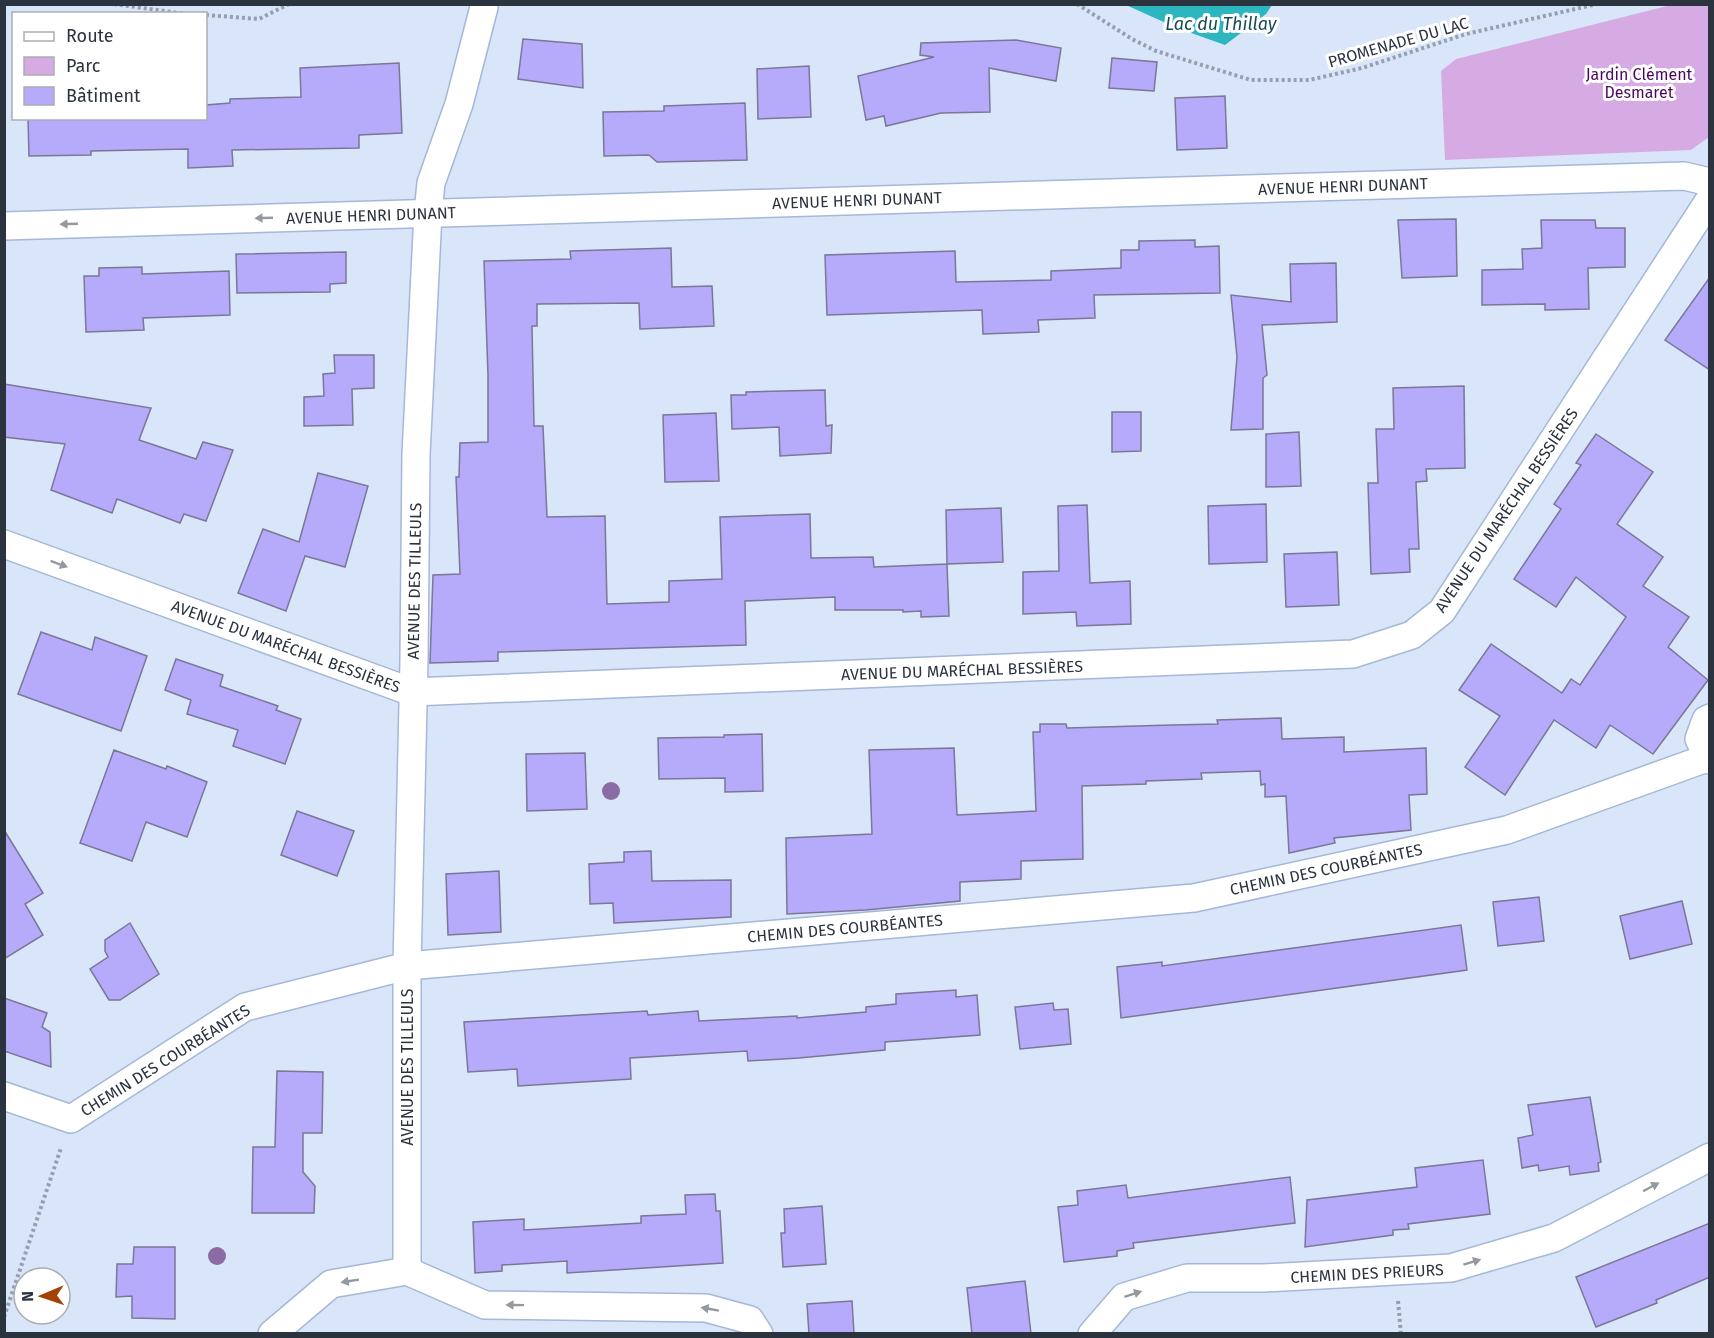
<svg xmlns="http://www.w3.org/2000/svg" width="1714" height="1338" viewBox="0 0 1714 1338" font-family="'Fira Sans',sans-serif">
<rect width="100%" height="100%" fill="#d9e5f9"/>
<!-- green -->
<polygon fill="#d6abe4" points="1671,5 1709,5 1709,137 1691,150 1445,160 1441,71 1456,59"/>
<!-- water -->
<polygon fill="#2db5c0" points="1126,5 1272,4 1272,5 1266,14 1225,45 1177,28"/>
<!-- building -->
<g fill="#b5abfa" stroke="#7a7798" stroke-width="1.5">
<polygon points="523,39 582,44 583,88 518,79"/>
<polygon points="1016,40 1061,48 1056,81 989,68 990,112 941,113 886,126 884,116 866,120 858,76 934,57 920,55 921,43"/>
<polygon points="1112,58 1157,62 1154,91 1109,88"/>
<polygon points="399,63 402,133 359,135 359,148 232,150 233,166 188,168 188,149 91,151 91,155 29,156 28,118 206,118 206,105 230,103 230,99 301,97 300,68"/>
<polygon points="809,66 811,117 758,119 757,69"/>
<polygon points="1225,96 1227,148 1177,150 1175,98"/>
<polygon points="745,103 747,160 657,162 649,155 604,156 603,112 664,111 664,106"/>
<polygon points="1456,219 1457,276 1402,278 1398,220"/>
<polygon points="1541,220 1595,220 1596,228 1625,228 1625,267 1588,268 1589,309 1545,310 1545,304 1482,305 1482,270 1523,269 1522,249 1542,248"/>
<polygon points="1195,240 1195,247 1219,246 1220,293 1094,295 1095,318 1038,320 1039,332 983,334 982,310 827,315 825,255 955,251 956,282 1051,280 1051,271 1121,268 1121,250 1139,250 1139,241"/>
<polygon points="671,248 672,287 712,286 714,326 640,329 639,303 537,304 537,326 532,326 534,426 543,426 547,517 605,516 607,604 669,602 669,581 722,579 720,517 810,514 811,558 873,557 874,567 947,564 946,510 1001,508 1003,562 947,564 949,616 921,617 921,611 903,612 903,610 835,610 835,597 745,601 746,645 498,652 498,661 430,663 433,575 460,574 456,477 459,477 460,443 488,442 488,375 484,261 571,259 570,251"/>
<polygon points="346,252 346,283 330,284 330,292 237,293 236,254"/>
<polygon points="1336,263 1337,322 1262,325 1267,375 1263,378 1263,429 1231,430 1237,357 1231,295 1291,302 1290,264"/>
<polygon points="142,267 142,274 229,271 230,315 143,318 144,330 86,332 84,276 99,276 99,268"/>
<polygon points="1710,277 1710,370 1665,340"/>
<polygon points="334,355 374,355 374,388 352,389 353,425 304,426 304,397 324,396 323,374 335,373"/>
<polygon points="4,384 151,408 139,440 196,459 203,442 233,450 206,521 184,514 180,523 117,499 112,513 51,490 65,444 4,437"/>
<polygon points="1464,386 1465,468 1426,469 1427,481 1416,482 1419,549 1409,549 1410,572 1371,574 1368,483 1378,483 1376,429 1394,429 1393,388"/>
<polygon points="825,390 826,426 832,425 831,453 780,456 779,427 732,429 731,395 746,395 746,392"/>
<polygon points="1112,412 1141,412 1141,451 1112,452"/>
<polygon points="716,413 719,481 665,482 663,415"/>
<polygon points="1299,432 1301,486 1266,487 1266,434"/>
<polygon points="1596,434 1653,472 1617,524 1663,557 1643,586 1689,617 1668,647 1708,680 1653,754 1610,725 1596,748 1554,720 1505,795 1465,767 1500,716 1459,690 1491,644 1562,693 1571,679 1580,685 1626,617 1576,577 1556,607 1514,579 1561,509 1554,504 1581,465 1576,463"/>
<polygon points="318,473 368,486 345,567 305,556 286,611 238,593 263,529 299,542"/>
<polygon points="1266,504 1267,562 1209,564 1208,506"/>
<polygon points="1087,505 1090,583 1130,581 1131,624 1077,626 1076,612 1023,614 1023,572 1059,571 1058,506"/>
<polygon points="1337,552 1339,605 1286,607 1284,554"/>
<polygon points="41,632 92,650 95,637 147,656 121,731 18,694"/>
<polygon points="176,659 223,675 220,686 278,706 276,710 301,719 285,764 233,746 238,730 187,714 191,700 165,690"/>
<polygon points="1281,718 1282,739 1344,737 1344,752 1426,748 1427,794 1409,795 1411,830 1334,838 1335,843 1289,853 1286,796 1265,797 1265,784 1261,785 1260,771 1201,773 1202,779 1146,781 1146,784 1082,786 1083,859 1021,861 1021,879 960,882 960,901 866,910 787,914 786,838 872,834 869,750 954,748 957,815 1036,811 1033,732 1040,732 1040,724 1066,724 1067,728 1172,725 1218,724 1217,720"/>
<polygon points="762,734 763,791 725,792 725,778 659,779 658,738 724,737 724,735"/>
<polygon points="114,750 166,769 167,766 207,782 187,837 146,822 132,861 80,843"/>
<polygon points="585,753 587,809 527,811 526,754"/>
<polygon points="297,811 354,831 337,876 281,855"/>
<polygon points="4,830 43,893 25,904 43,935 4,959"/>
<polygon points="651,851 652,881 731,880 731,917 614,923 613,903 590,904 589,864 624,862 624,852"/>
<polygon points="499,871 501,932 448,935 446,874"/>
<polygon points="1539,897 1544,941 1498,946 1493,902"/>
<polygon points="1682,901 1692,944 1630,959 1620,916"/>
<polygon points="130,923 159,974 120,1000 109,1000 90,969 108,957 105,951 105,940"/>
<polygon points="1461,925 1467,970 1121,1018 1117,967 1162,962 1162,966"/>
<polygon points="956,990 956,997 977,995 980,1035 885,1042 885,1050 799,1058 748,1061 747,1051 630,1058 631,1079 518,1086 517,1069 468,1072 464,1022 647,1011 648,1015 698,1011 699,1021 797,1016 797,1018 866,1012 866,1007 896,1004 896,994"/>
<polygon points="4,998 47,1013 42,1027 50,1032 51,1067 4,1051"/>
<polygon points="1053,1003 1054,1010 1068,1009 1071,1044 1020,1049 1015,1007"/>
<polygon points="277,1071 323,1072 322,1133 303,1133 303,1172 315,1186 314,1213 252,1213 253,1147 275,1147"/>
<polygon points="1590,1097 1601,1162 1598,1163 1599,1171 1570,1175 1569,1166 1539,1171 1538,1165 1522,1168 1518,1138 1533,1135 1528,1105"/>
<polygon points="1483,1160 1490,1214 1408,1224 1409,1229 1393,1230 1393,1235 1305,1247 1307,1200 1417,1187 1415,1168"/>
<polygon points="1290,1177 1295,1223 1133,1243 1134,1248 1117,1251 1117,1256 1064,1262 1058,1207 1078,1205 1077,1191 1126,1185 1128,1198"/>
<polygon points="715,1194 716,1211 720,1211 723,1263 567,1273 567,1261 502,1265 502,1271 475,1273 473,1222 524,1219 524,1230 641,1223 641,1216 686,1214 685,1195"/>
<polygon points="822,1206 826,1264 783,1267 781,1233 785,1233 784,1209"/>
<polygon points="1710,1223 1710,1277 1656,1300 1657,1303 1596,1327 1576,1277"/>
<polygon points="134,1247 175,1247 175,1319 132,1318 132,1296 116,1297 117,1264 133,1264"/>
<polygon points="1025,1281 1031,1334 972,1334 967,1288"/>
<polygon points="852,1301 854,1334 809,1334 807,1304"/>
</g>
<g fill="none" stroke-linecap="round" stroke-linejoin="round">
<defs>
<g id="street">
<polyline points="4,226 1684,176 1710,182"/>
<polyline points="4,544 412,692 1353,654 1412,635 1442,611 1710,199"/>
<polyline points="1710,718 1706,720 1699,739 1710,760"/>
<polyline points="4,1096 71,1119 245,1007 407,966 1194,898 1507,830 1707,758"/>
<polyline points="407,1271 407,966 414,660 416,455 428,213 431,183 459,104 484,7"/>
<polyline points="272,1334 331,1284 407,1271 485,1305 706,1308 750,1320 759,1334"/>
<polyline points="1092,1334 1124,1297 1187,1278 1264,1278 1451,1268 1554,1238 1710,1157"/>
</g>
</defs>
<!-- street casing -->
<use href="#street" stroke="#a5b8d7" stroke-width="30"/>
<!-- path -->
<g stroke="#959fb0" stroke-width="4" stroke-dasharray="3 3" stroke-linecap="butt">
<polyline points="114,4 186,14"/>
<polyline points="1077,4 1132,39 1156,51 1251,80 1309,80 1362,68 1466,34 1597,4"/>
<polyline points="206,15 259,19 289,4"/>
<polyline points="1398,1301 1401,1334"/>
<polyline points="4,1317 61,1148"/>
</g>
<!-- street -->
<use href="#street" stroke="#fff" stroke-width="27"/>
</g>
<!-- trees -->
<g fill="#8b6ba3">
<circle cx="611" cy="791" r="9"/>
<circle cx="217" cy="1256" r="9"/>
</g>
<!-- one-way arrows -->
<defs><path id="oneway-solid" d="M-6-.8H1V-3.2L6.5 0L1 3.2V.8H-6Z" transform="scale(1.5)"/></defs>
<g fill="#95999f">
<use href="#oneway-solid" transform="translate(264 218) rotate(178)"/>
<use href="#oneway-solid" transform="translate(69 224) rotate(178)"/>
<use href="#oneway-solid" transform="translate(59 564) rotate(20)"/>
<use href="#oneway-solid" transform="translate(1651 1187) rotate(-28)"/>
<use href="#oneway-solid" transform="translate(1472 1262) rotate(-17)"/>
<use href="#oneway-solid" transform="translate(350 1281) rotate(171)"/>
<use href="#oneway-solid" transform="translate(1133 1294) rotate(-18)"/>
<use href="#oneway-solid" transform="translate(515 1305) rotate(-179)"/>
<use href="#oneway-solid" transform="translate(710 1309) rotate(-170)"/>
</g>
<g text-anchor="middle" stroke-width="6" stroke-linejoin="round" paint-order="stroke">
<!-- street labels -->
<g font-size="16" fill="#2b333f" stroke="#fff">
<text transform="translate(1398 42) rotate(-16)" y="6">PROMENADE DU LAC</text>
<text transform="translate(1343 186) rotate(-2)" y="6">AVENUE HENRI DUNANT</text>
<text transform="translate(857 200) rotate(-2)" y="6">AVENUE HENRI DUNANT</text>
<text transform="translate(371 215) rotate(-2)" y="6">AVENUE HENRI DUNANT</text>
<text transform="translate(1506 510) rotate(-56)" y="6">AVENUE DU MARÉCHAL BESSIÈRES</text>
<text transform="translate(414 581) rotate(-89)" y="6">AVENUE DES TILLEULS</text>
<text transform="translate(286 646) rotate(20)" y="6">AVENUE DU MARÉCHAL BESSIÈRES</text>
<text transform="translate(962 670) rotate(-2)" y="6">AVENUE DU MARÉCHAL BESSIÈRES</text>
<text transform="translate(1326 869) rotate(-12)" y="6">CHEMIN DES COURBÉANTES</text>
<text transform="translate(845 928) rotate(-5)" y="6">CHEMIN DES COURBÉANTES</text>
<text transform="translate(165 1060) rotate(-32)" y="6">CHEMIN DES COURBÉANTES</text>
<text transform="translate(407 1067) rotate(-90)" y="6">AVENUE DES TILLEULS</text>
<text transform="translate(1367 1273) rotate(-3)" y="6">CHEMIN DES PRIEURS</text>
</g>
<!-- park labels -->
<g font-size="16" fill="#4c075d" stroke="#fff">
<text x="1639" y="80">Jardin Clément<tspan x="1639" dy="18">Desmaret</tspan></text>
</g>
<!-- water labels -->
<g font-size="18" font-style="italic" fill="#164d52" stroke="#fff">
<text x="1221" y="30">Lac du Thillay</text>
</g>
</g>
<!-- border -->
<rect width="1714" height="1338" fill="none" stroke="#2b333f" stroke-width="12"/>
<!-- legend -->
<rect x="12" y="12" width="195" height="108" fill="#ffffff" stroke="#aaadb2" stroke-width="1.5"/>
<rect x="24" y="32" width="30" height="9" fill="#ffffff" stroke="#aaadb2" stroke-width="1.5"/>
<text x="66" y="42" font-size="18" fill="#2b333f">Route</text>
<rect x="24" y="57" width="30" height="18" fill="#d6abe4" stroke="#aaadb2" stroke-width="1.5"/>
<text x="66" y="72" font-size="18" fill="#2b333f">Parc</text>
<rect x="24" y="87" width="30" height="18" fill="#b5abfa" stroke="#aaadb2" stroke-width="1.5"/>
<text x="66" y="102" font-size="18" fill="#2b333f">Bâtiment</text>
<!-- north arrow -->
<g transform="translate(42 1296) rotate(268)"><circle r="28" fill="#ffffff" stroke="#aaadb2" stroke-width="1.5"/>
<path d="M0-4.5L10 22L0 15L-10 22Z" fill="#a44204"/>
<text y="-9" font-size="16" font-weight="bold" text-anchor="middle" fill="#2b333f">N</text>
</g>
</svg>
